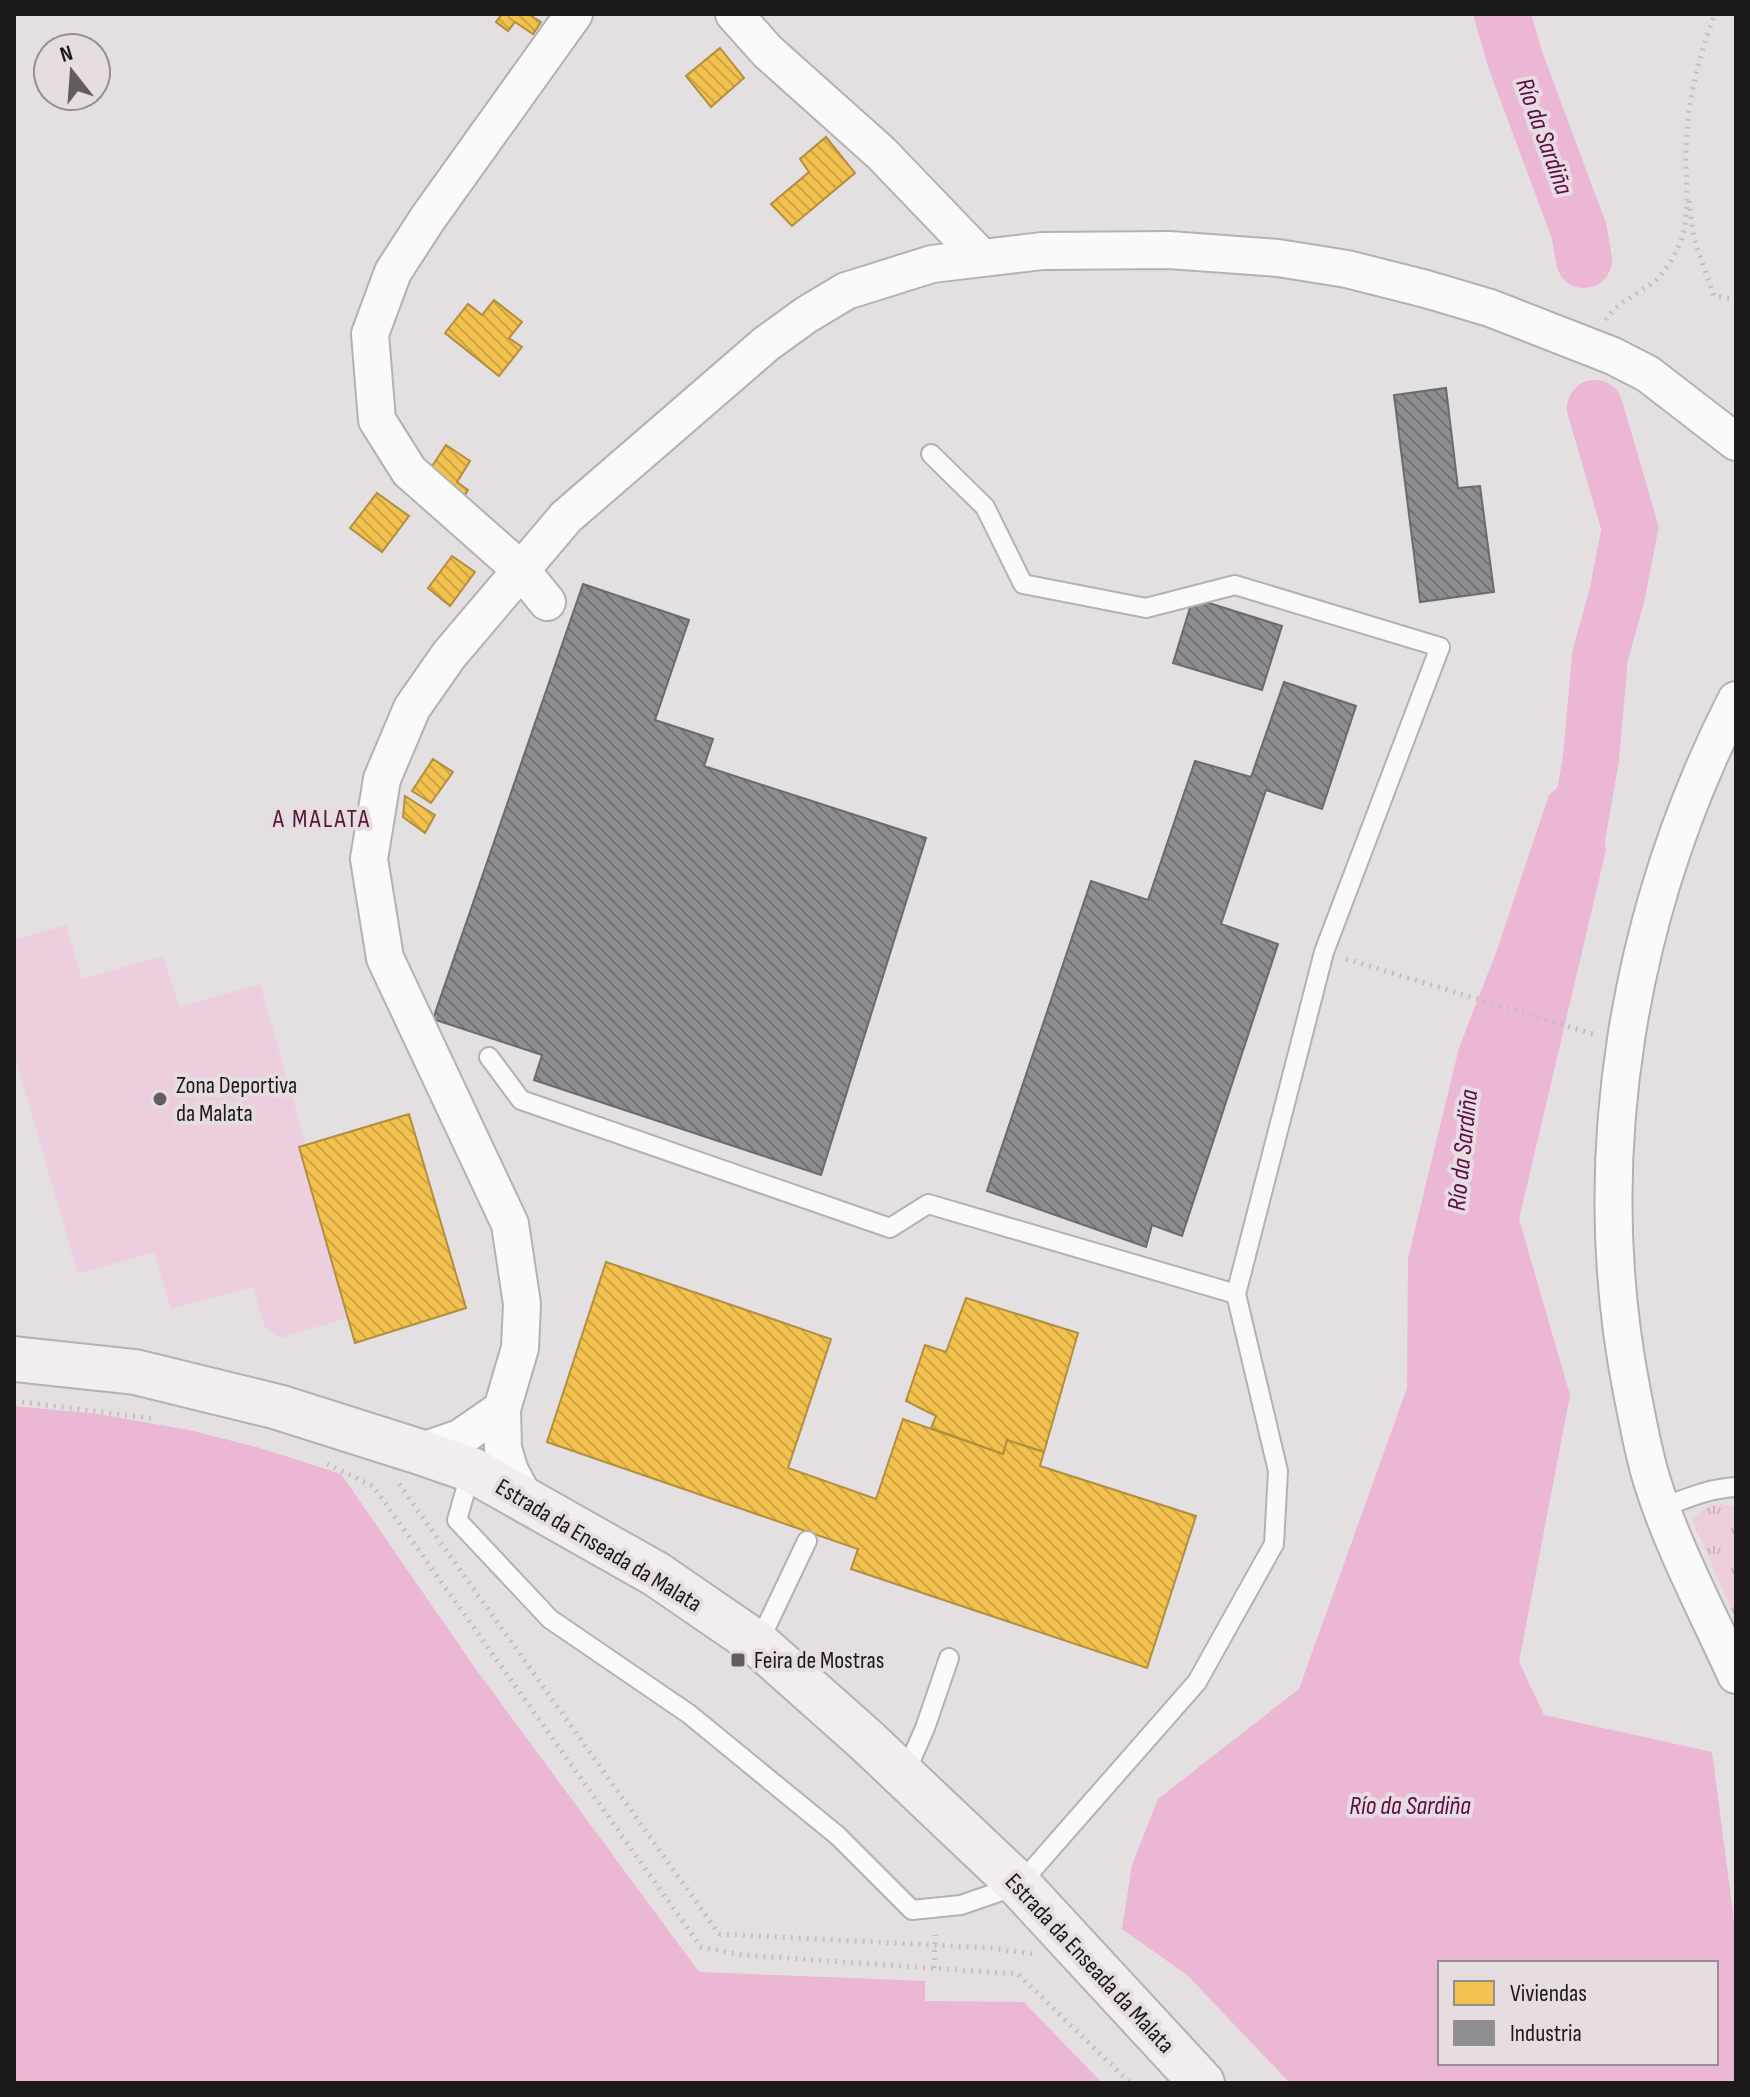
<svg xmlns="http://www.w3.org/2000/svg" width="1750" height="2097" viewBox="0 0 1750 2097" font-family="'Sofia Sans Condensed',sans-serif">
<defs>
<pattern id="grass-tufts" width="24" height="20" patternUnits="userSpaceOnUse" patternTransform="scale(2)"><rect width="24" height="20" fill="#edcede"/><path d="M3 7l-1-3M5 7V3M7 7l1-3M15 17l-1-3M17 17v-4M19 17l1-3" fill="none" stroke="#cbb0be"/></pattern>
<pattern id="homes-back-hatch" width="6" height="6" patternUnits="userSpaceOnUse" patternTransform="scale(2)"><rect width="6" height="6" fill="#f2c14e"/><path d="M-1 5l2 2M0 0l6 6M5-1l2 2" fill="none" stroke="#cfa544"/></pattern>
<pattern id="industry-back-hatch" width="6" height="6" patternUnits="userSpaceOnUse" patternTransform="scale(2)"><rect width="6" height="6" fill="#8d8d92"/><path d="M-1 5l2 2M0 0l6 6M5-1l2 2" fill="none" stroke="#727276"/></pattern>
</defs>
<rect width="100%" height="100%" fill="#e4dfe1"/>
<!-- grass -->
<polygon fill="url(#grass-tufts)" points="1722,1504 1736,1506 1736,1620 1692,1519 1710,1505"/>
<!-- pitch -->
<polygon fill="#edcede" points="66,925 82,979 163,956 180,1007 260,984 306,1145 299,1147 347,1318 280,1338 265,1327 253,1287 171,1309 154,1252 78,1274 14,1053 14,940"/>
<!-- water -->
<g fill="#ebb7d2" fill-rule="evenodd">
<path d="M1591 758 1606 850 1519 1219 1570 1395 1519 1662 1544 1715 1712 1752 1736 1936V2083H1290L1187 1975 1122 1929 1132 1865 1158 1799 1299 1689 1407 1388 1408 1258 1459 1048 1497 950 1549 795ZM1440 1963H1716V2063H1440Z"/>
<polygon points="14,1406 98,1414 189,1430 260,1448 341,1474 475,1668 699,1972 925,1981 925,2001 1024,2002 1102,2083 14,2083"/>
</g>
<!-- homes -->
<g fill="url(#homes-back-hatch)" stroke="#b28f3f" stroke-width="2">
<polygon points="502,14 528,14 541,22 533,34 515,22 508,31 496,22"/>
<polygon points="720,48 744,78 711,107 686,76"/>
<polygon points="826,137 855,173 792,226 771,204 809,172 800,159"/>
<polygon points="494,300 522,322 509,338 522,347 499,376 445,333 468,304 482,315"/>
<polygon points="446,445 470,461 457,482 468,490 463,498 427,474"/>
<polygon points="377,493 409,516 382,552 350,528"/>
<polygon points="452,556 475,572 450,606 428,588"/>
<polygon points="433,759 453,772 431,803 412,791"/>
<polygon points="405,796 435,815 425,833 403,817"/>
<polygon points="409,1114 466,1308 355,1343 299,1147"/>
<polygon points="606,1262 831,1339 788,1468 876,1499 903,1419 1003,1454 1007,1440 1044,1452 1040,1466 1196,1516 1147,1668 851,1569 858,1549 547,1442"/>
<polygon points="966,1298 1078,1333 1044,1452 1007,1440 1003,1454 931,1428 936,1416 906,1401 925,1345 946,1352"/>
</g>
<!-- industry -->
<g fill="url(#industry-back-hatch)" stroke="#6b6a6e" stroke-width="2">
<polygon points="1446,388 1458,488 1480,486 1494,592 1420,602 1394,395"/>
<polygon points="583,584 689,620 655,720 713,739 704,766 926,838 821,1175 534,1080 542,1055 433,1019"/>
<polygon points="1193,598 1282,626 1262,690 1173,663"/>
<polygon points="1284,682 1356,706 1322,809 1266,790 1221,924 1278,944 1182,1236 1152,1225 1146,1247 987,1191 1091,881 1148,900 1195,761 1251,777"/>
</g>
<g fill="none" stroke-linecap="round" stroke-linejoin="round">
<!-- river -->
<g stroke="#ebb7d2" stroke-width="56">
<polyline points="1502,14 1515,59 1579,231 1584,260"/>
<polyline points="1578,833 1591,758 1600,656 1617,595 1630,528 1595,408"/>
</g>
<defs>
<g id="lane">
<polyline points="489,1057 521,1100 890,1228 928,1204 1236,1294"/>
<polyline points="471,1471 457,1520 550,1619 689,1714 838,1836 912,1910 961,1905 1019,1885 1197,1682 1274,1544 1278,1471 1236,1294 1324,952 1440,647 1235,585 1146,608 1023,584 985,507 931,454"/>
<path d="M1661 1508C1685 1499 1710 1488 1736 1487"/>
<polyline points="758,1644 807,1541"/>
<polyline points="904,1776 925,1728 949,1658"/>
</g>
<g id="street">
<polyline points="734,14 768,52 881,153 980,256"/>
<polyline points="547,602 521,570 409,471 377,420 370,334 393,272 428,218 574,14"/>
<path d="M1736 700C1628 912 1586 1158 1632 1392 1638 1422 1643 1452 1652 1481 1673 1548 1707 1611 1736 1675"/>
<polyline points="420,1452 460,1438 502,1409"/>
<polyline points="525,1500 509,1469 503,1448 502,1409 520,1348 522,1304 510,1224 385,958 369,859 382,779 412,708 449,655 566,517 766,344 806,315 846,291 932,264 1042,251 1169,250 1278,258 1347,269 1426,289 1490,308 1613,356 1648,374 1736,442"/>
</g>
<polyline id="secondary" points="14,1359 135,1372 278,1407 420,1452 472,1470 656,1574 758,1644 866,1740 1019,1885 1202,2083"/>
</defs>
<!-- lane casing -->
<use href="#lane" stroke="#b5b1b2" stroke-width="22"/>
<!-- street casing -->
<use href="#street" stroke="#b5b1b2" stroke-width="40"/>
<!-- secondary casing -->
<use href="#secondary" stroke="#b5b1b2" stroke-width="48"/>
<!-- path -->
<g stroke="#c3c0c2" stroke-width="5" stroke-dasharray="2 6" stroke-linecap="butt">
<polyline points="1689,201 1694,239 1714,296 1736,300"/>
<path d="M1606 320C1616 303 1638 294 1654 282 1663 275 1673 258 1678 248 1692 220 1685 180 1686 151 1687 103 1698 58 1715 14"/>
<polyline points="1346,959 1593,1034"/>
<polyline points="14,1401 156,1419"/>
<polyline points="327,1464 373,1486 701,1947 742,1955 1018,1974 1130,2083"/>
<polyline points="399,1484 719,1934 992,1948 1032,1954"/>
<polyline points="934,1968 935,1935"/>
</g>
<!-- lane -->
<use href="#lane" stroke="#fbfafa" stroke-width="18"/>
<!-- street -->
<use href="#street" stroke="#fbfafa" stroke-width="36"/>
<!-- secondary -->
<use href="#secondary" stroke="#f2edf0" stroke-width="44"/>
</g>
<!-- markers -->
<g fill="#625e60" stroke="#e6dde1" stroke-width="3">
<circle cx="160" cy="1099" r="8"/>
<rect x="730" y="1652" width="16" height="16" rx="4"/>
</g>
<g text-anchor="middle" stroke-width="8" stroke-linejoin="round" paint-order="stroke">
<!-- poi labels -->
<g font-size="24" fill="#1c191b" stroke="#e6dde1" text-anchor="start">
<text x="176" y="1093">Zona Deportiva<tspan x="176" dy="28">da Malata</tspan></text>
<text x="754" y="1668">Feira de Mostras</text>
</g>
<!-- street labels -->
<g font-size="24" fill="#1c191b" stroke="#e6dde1">
<text transform="translate(599 1545) rotate(31)" y="8">Estrada da Enseada da Malata</text>
<text transform="translate(1090 1963) rotate(47)" y="8">Estrada da Enseada da Malata</text>
</g>
<!-- water labels -->
<g font-size="26" font-style="italic" fill="#5e0b41" stroke="#e6dde1">
<text transform="translate(1545 136) rotate(70)" y="9">Río da Sardiña</text>
<text transform="translate(1462 1150) rotate(-84)" y="9">Río da Sardiña</text>
<text x="1410" y="1814">Río da Sardiña</text>
</g>
<!-- neighbourhood labels -->
<g font-size="26" letter-spacing="2" fill="#55183c" stroke="#e6dde1">
<text x="322" y="827">A MALATA</text>
</g>
</g>
<!-- border -->
<rect width="1750" height="2097" fill="none" stroke="#1c191b" stroke-width="32"/>
<!-- legend -->
<rect x="1438" y="1961" width="280" height="104" fill="#e6dde1" stroke="#958f92" stroke-width="2"/>
<rect x="1454" y="1981" width="40" height="24" fill="#f2c14e" stroke="#958f92" stroke-width="2"/>
<text x="1510" y="2001" font-size="24" fill="#1c191b">Viviendas</text>
<rect x="1454" y="2021" width="40" height="24" fill="#8d8d92" stroke="#958f92" stroke-width="2"/>
<text x="1510" y="2041" font-size="24" fill="#1c191b">Industria</text>
<!-- north arrow -->
<g transform="translate(72 72) rotate(343)"><circle r="38" fill="#e6dde1" stroke="#958f92" stroke-width="2"/>
<path d="M0-6L14 30L0 20L-14 30Z" fill="#625e60"/>
<text y="-12" font-size="22" font-weight="bold" text-anchor="middle" fill="#1c191b">N</text>
</g>
</svg>
